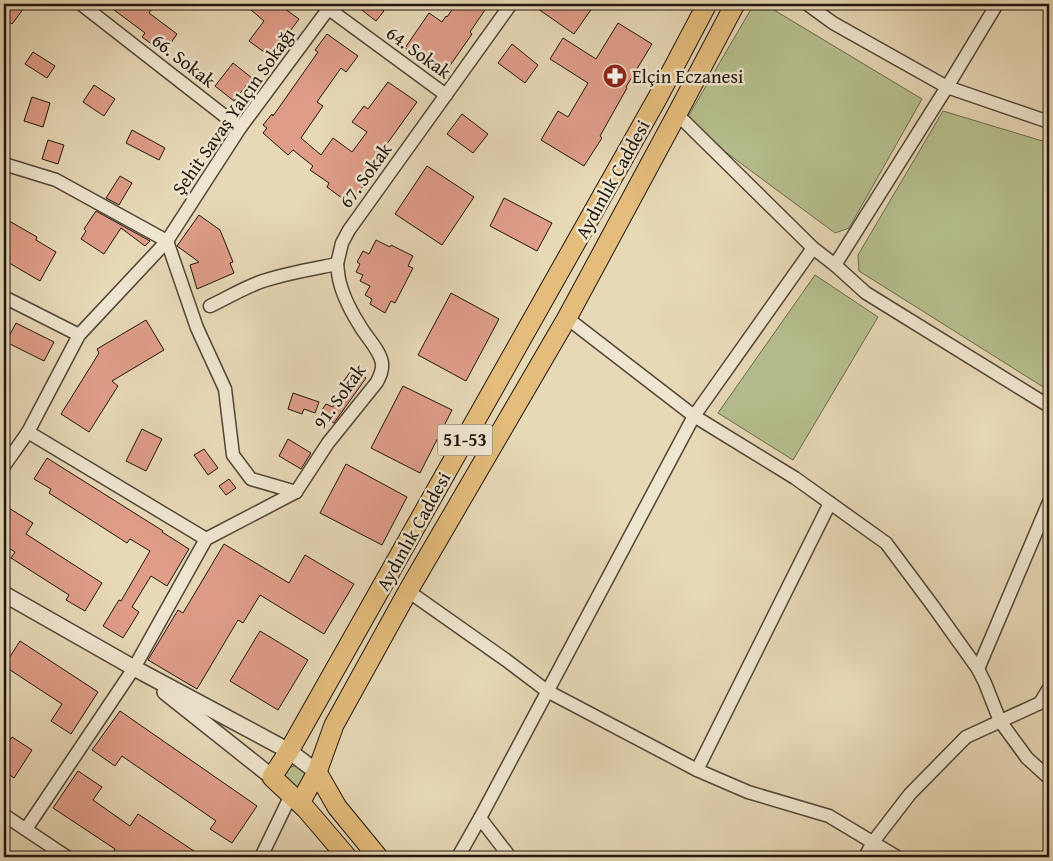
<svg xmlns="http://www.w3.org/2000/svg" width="1053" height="861" viewBox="0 0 1053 861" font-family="'Gentium Book Plus',serif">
<rect width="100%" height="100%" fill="#e7d8b6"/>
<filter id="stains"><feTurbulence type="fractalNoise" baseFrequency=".004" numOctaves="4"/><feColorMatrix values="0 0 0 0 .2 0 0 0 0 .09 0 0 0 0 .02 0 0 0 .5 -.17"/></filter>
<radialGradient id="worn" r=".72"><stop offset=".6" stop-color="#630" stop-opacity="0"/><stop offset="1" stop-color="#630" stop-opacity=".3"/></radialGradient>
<!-- green -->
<g fill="#b6bf8e" stroke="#6c6a4e">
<polygon points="754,4 764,4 922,99 849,228 835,233 685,122"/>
<polygon points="943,111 1049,143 1049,388 1048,390 859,271 858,255"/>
<polygon points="815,275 878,317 793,460 718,413"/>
<path d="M294 766C301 767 305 771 306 778L300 787 297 788 285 782C284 774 286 768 294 766Z"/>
</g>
<!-- building -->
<g fill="#df9d88" stroke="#21160e">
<polygon points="4,4 27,4 12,24 4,18"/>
<polygon points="106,4 146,4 152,8 149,13 177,34 164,53 142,37 145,33"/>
<polygon points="244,4 278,4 299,19 271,57 249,41 264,21"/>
<polygon points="354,4 386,4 381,9 384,11 376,21"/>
<polygon points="456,4 489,4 470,32 472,34 442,77 422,62 423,61 405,48 429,13 442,22 446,16 447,17"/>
<polygon points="531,4 595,4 574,34"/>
<polygon points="618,23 652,44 626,87 627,88 600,136 602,138 584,166 541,140 558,111 568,117 588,83 550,59 563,38 596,59"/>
<polygon points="327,34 358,56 346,72 341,68 317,102 323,106 301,138 321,155 333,138 352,152 367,132 352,122 364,106 368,109 388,82 417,102 374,162 379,165 350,204 327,187 329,183 310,170 313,166 293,150 288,155 263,133 267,128 263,125 272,114 273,116 318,52 315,50"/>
<polygon points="512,44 538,65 525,83 498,63"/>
<polygon points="33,52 55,66 47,78 25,64"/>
<polygon points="233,63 252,78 234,101 215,86"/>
<polygon points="94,85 115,99 104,116 83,102"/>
<polygon points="32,97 50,103 43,127 24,121"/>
<polygon points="462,114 488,134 473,153 447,134"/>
<polygon points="132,130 165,148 159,160 126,143"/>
<polygon points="48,140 64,145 58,164 42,159"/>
<polygon points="427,166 474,197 442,245 395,214"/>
<polygon points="120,176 132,183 119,205 106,198"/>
<polygon points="504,198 552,223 537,251 490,226"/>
<polygon points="96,211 150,241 145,246 121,228 104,254 81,239 86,231 84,229"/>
<polygon points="199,215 220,230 233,262 230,263 234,273 197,289 190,265 199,262 177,246"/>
<polygon points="4,218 37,237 36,240 56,252 40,281 4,260"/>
<polygon points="376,240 390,247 391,245 413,256 408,266 413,268 395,303 391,301 385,313 370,304 372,299 365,295 370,286 360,281 363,275 356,272 360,264 357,262 363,251 369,254"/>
<polygon points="451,293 499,319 466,381 418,355"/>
<polygon points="146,320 164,350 112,381 118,386 89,432 61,414 99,353 97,349"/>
<polygon points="16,323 54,342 44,361 6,342"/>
<polygon points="353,368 366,378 334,423 319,414 326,404 333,407 344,389 340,386"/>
<polygon points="403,386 452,410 420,473 371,448"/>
<polygon points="293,393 319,402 315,413 304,409 302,414 288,409"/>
<polygon points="142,429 162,439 146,471 126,461"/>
<polygon points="288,439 311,453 301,469 279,456"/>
<polygon points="204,449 218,468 208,475 194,455"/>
<polygon points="47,458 163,531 162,532 189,549 167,586 151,576 132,607 139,612 123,638 103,626 119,600 121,601 150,551 130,539 127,543 49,493 51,489 34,479"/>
<polygon points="346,464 407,497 382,545 320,513"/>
<polygon points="229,479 236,488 226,495 219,486"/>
<polygon points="4,505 33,523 26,534 102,583 85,611 66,600 69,595 11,558 15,552 4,545"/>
<polygon points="224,544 289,583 305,555 354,584 324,634 260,595 243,623 238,620 197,689 148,660 178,610 183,613"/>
<polygon points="260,631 308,660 278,710 230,681"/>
<polygon points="20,641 98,692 71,734 51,721 62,704 4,666"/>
<polygon points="120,711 257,806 232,843 210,829 216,821 122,756 115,766 92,750"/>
<polygon points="12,737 32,750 14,778 4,771 4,749"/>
<polygon points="78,771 102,787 93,800 130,826 138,814 203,857 123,857 114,851 115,849 53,808"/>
</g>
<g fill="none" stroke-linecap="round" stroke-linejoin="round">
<defs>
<g id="minor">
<polyline points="81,4 240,128"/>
<polyline points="322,4 446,95"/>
<polyline points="807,4 833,23 947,87 1049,122"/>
<polyline points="677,114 813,248 835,265 947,87 997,4"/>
<polyline points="4,164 56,180 167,241 197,328 225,389 233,455 251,479 296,492"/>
<polyline points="835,265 866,293 1049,406"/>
<polyline points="4,297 79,335"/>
<path d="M210 306C227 298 245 287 263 281 287 273 312 269 337 264L342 243 349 230 511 4"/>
<polyline points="567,318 694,416 795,478 886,543 933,606 978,669 985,683 1000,721 1027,758 1049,778"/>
<polyline points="28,432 79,335 167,241 240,128 332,4"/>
<polyline points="4,466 28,432 206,539"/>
<path d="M296 492 328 443 377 382C380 376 383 370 382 363 380 351 369 340 362 329 353 315 344 299 340 283 338 277 338 270 337 264"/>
<polyline points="408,591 506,660 547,691 697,770 748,792 829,816 897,857"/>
<polyline points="978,669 1049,502"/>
<polyline points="697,770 830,503"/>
<polyline points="4,815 67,857"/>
<polyline points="480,818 510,857"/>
<polyline points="26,829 134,668 206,539 296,492"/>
<polyline points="261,857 291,795"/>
<polyline points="458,857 480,818 694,416 813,248"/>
<polyline points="865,857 873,842 910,794 966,737 1040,703 1049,688"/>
</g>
<g id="tertiary">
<polyline points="4,594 134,668 289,751 317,772"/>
<polyline points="165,692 272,777"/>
</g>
<g id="primary">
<polyline points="300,803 317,772"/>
<polyline points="347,857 306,809 272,777 289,751 658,97 707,4"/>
<polyline points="378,857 337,807 317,772 334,725 408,591 567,318 677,114 735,4"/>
</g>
</defs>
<!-- minor casing -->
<use href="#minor" stroke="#524638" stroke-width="15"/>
<!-- tertiary casing -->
<use href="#tertiary" stroke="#524638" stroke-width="18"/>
<!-- primary casing -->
<use href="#primary" stroke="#21160e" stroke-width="21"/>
<!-- minor -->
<use href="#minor" stroke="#efe6d0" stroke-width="12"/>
<!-- tertiary -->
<use href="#tertiary" stroke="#efe6d0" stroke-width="15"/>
<!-- primary -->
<use href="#primary" stroke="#e4bc7b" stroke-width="19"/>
</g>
<!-- icons -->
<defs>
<symbol id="pharmacy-disc" viewBox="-11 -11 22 22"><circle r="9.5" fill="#8f2418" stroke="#efe6d0"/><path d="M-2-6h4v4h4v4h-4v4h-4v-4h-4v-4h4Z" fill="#fff"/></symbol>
</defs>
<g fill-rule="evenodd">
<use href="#pharmacy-disc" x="601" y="62" width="28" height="28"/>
</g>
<g text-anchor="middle" stroke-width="5" stroke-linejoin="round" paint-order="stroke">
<!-- shield labels -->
<rect fill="#efe6d0" stroke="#5f5448" stroke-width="1" x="437.5" y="424.5" width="55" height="31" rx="4"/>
<g font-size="18" font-weight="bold" fill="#21160e">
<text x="465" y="446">51-53</text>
</g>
<!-- street labels -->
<g font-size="19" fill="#21160e" stroke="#efe6d0">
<text transform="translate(419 52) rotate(36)" y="7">64. Sokak</text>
<text transform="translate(184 60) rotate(38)" y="7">66. Sokak</text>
<text transform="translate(233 111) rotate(-55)" y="7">Şehit Savaş Yalçın Sokağı</text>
<text transform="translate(365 175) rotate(-54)" y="7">67. Sokak</text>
<text transform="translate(612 179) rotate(-61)" y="7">Aydınlık Caddesi</text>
<text transform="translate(339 396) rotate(-54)" y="7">91. Sokak</text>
<text transform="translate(413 531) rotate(-61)" y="7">Aydınlık Caddesi</text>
</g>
<!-- poi labels -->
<g font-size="19" fill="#21160e" stroke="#efe6d0" text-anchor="start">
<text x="632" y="83">Elçin Eczanesi</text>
</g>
</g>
<!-- margin -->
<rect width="1053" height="861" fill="none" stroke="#e7d8b6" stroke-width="20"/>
<rect x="5" y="5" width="1043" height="851" fill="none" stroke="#21160e" stroke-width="2.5"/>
<rect x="10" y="10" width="1033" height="841" fill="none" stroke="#21160e"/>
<rect width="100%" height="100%" filter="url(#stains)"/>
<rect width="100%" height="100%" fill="url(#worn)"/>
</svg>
